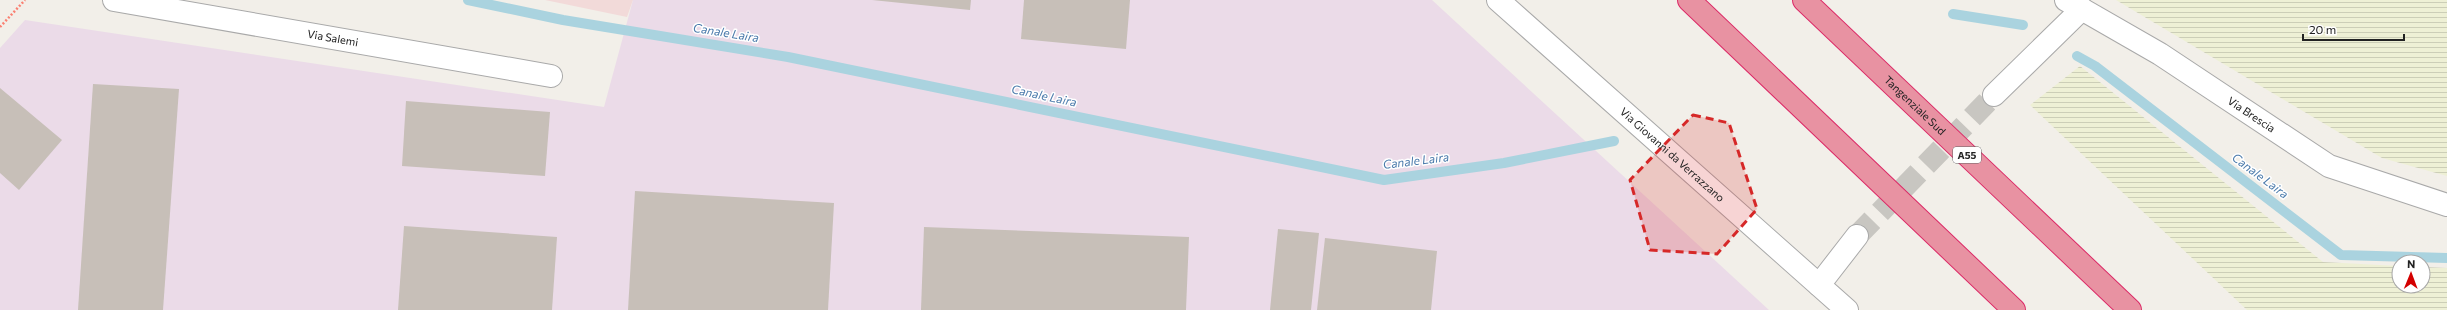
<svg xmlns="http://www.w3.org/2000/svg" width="2447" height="310" viewBox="0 0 2447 310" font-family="Commissioner,sans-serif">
<defs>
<pattern id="farmland-rules" width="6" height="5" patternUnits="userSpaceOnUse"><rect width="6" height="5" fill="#eef0d5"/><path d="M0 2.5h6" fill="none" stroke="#ccceb7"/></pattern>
</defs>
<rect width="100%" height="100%" fill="#f2efe9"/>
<!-- commercial -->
<polygon fill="#f2dad9" points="545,0 633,0 627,17"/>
<!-- industrial -->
<polygon fill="#ebdbe8" points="633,0 1432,0 1769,310 0,310 0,48 25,20 604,107"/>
<!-- farmland -->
<g fill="url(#farmland-rules)">
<polygon points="2116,0 2447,0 2447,176 2382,158"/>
<polygon points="2080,66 2323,262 2399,266 2399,286 2423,286 2423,267 2447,268 2447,310 2247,310 2030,105"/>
</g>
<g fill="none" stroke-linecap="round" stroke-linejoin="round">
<!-- stream -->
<g stroke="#aad3df" stroke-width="10">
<polyline points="468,0 563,20 788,57 1384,180 1504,163 1614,141"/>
<polyline points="1953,14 2023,25"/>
<polyline points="2077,56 2095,66 2341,255 2447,258"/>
</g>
</g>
<!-- building -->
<g fill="#c7bfb8">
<polygon points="872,0 971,0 970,10"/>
<polygon points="1024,0 1130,0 1126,49 1021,39"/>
<polygon points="93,84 179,89 163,310 78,310"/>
<polygon points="0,88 62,140 19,190 0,173"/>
<polygon points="406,101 550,112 545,176 402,166"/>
<polygon points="635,191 834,203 828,310 628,310"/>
<polygon points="404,226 557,237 552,310 398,310"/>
<polygon points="924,227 1189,237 1186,310 921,310"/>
<polygon points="1278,229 1319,233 1311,310 1270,310"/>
<polygon points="1325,238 1437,251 1431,310 1317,310"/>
</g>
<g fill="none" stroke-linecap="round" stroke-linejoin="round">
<!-- street-tunnel -->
<polyline stroke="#c8c6c1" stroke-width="22" stroke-dasharray="22 11" stroke-linecap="butt" points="1857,236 1994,95"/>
<defs>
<g id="street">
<path id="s1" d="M114 0 551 76"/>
<path id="s2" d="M1498 0 1847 310"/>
<path id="s3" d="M2066 0 2160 54 2329 166 2447 205"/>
<polyline points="1994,95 2082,9"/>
<polyline points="1819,285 1857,236"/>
</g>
<g id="highway">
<polyline points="1689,0 2014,310"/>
<path id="s4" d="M1804 0 2130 310"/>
</g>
</defs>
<!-- street casing -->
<use href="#street" stroke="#a9a9a9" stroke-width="24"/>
<!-- highway casing -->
<use href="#highway" stroke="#dc2a67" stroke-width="24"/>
<!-- path -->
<polyline stroke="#fa8072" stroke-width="2.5" stroke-dasharray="2 2" stroke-linecap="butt" points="0,27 25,0"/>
<!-- street -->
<use href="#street" stroke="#fff" stroke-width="22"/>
<!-- highway -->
<use href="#highway" stroke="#e892a2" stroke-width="22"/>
</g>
<!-- marked area -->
<path fill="#d62828" fill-opacity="0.2" stroke="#d62828" stroke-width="3" stroke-dasharray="8 5" stroke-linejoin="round" d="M1693 115 1729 123 1757 209 1717 254 1650 250 1630 180Z"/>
<g text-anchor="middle" stroke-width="3" stroke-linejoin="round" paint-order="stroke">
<!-- shield labels -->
<rect fill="#fff" stroke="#646464" stroke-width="1" x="1953" y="147" width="28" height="16" rx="3"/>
<g font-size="10" font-weight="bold" fill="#222">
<text x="1967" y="159">A55</text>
</g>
<!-- street labels -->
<g font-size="11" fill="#222" stroke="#fff">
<text dy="4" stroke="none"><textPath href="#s1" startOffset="222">Via Salemi</textPath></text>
<text dy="4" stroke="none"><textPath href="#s4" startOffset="153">Tangenziale Sud</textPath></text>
<text dy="4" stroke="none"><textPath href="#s3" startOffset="218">Via Brescia</textPath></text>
<text dy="4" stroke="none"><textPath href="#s2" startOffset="233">Via Giovanni da Verrazzano</textPath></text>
</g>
<!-- water labels -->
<g font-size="12" font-style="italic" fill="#4a7aab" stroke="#fff">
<text transform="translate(726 33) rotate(9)" y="4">Canale Laira</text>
<text transform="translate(1044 96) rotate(12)" y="4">Canale Laira</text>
<text transform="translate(1416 161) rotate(-7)" y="4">Canale Laira</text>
<text transform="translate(2260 176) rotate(37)" y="4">Canale Laira</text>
</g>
</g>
<!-- north arrow -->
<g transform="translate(2411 274) rotate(1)"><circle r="19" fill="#ffffff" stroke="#a7a7a7"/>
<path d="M0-3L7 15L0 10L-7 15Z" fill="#d40000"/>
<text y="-6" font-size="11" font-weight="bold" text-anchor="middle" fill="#222222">N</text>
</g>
<!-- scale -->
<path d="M2303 34v6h101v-6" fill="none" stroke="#222222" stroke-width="2"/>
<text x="2309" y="34" font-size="12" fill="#222222" stroke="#ffffff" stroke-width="3" paint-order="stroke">20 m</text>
</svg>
